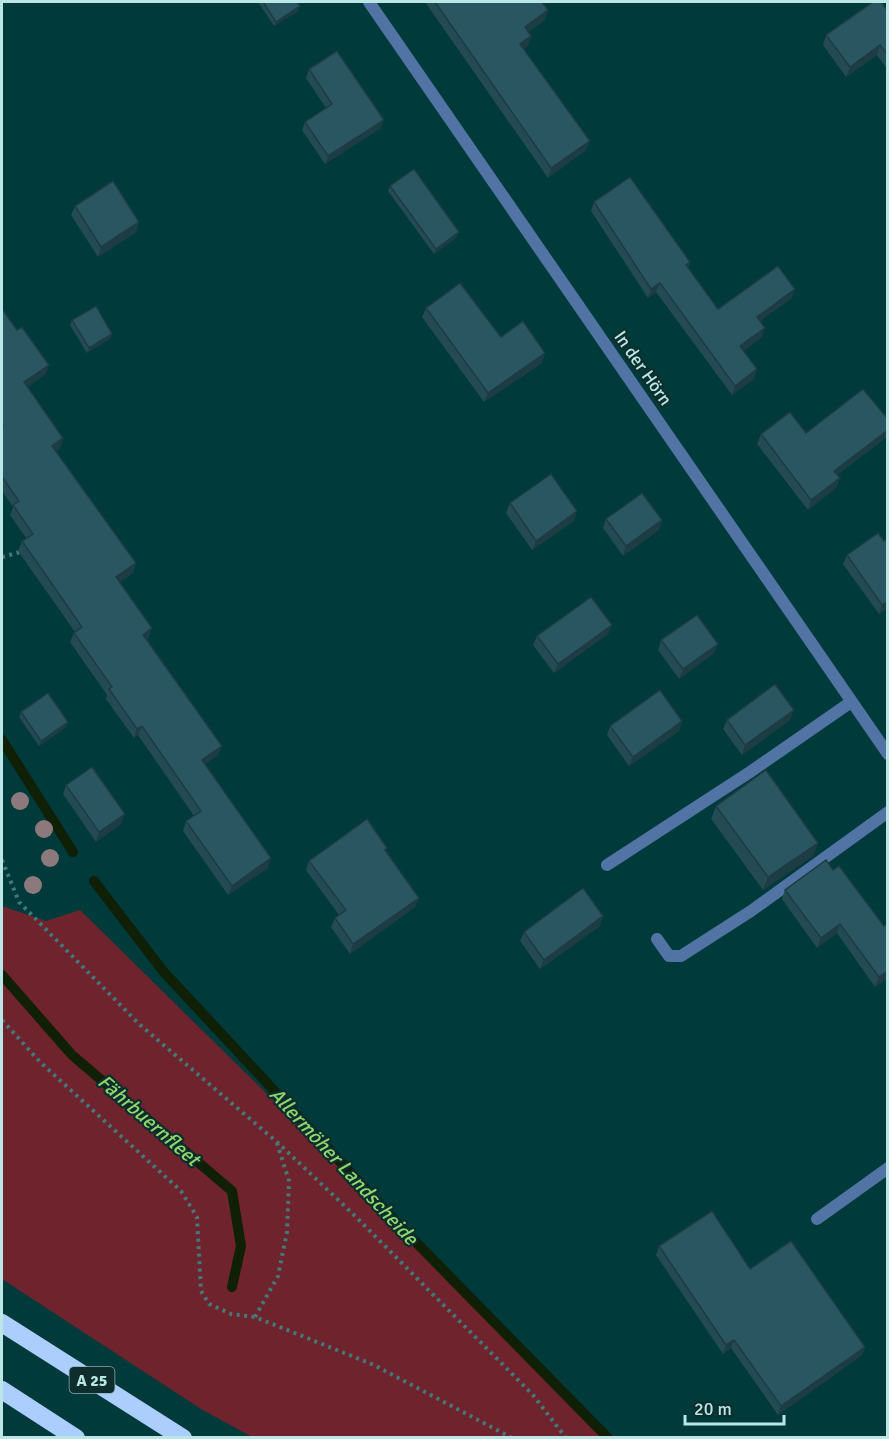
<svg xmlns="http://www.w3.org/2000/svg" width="889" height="1439" viewBox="0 0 889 1439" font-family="Signika,sans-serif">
<rect width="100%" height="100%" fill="#003a3b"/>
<!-- green -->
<polygon fill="#6f232d" points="2,906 46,921 80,910 330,1156 608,1437 252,1437 201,1409 2,1279"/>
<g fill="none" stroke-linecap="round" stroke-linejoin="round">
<!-- stream -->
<g stroke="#0f2006" stroke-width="10">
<polyline points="2,740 73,852"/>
<polyline points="94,881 163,971 398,1224 608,1438"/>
<polyline points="2,975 72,1055 232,1191 241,1246 232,1287"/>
</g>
<!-- path -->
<g stroke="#447879" stroke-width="4" stroke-dasharray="3 4.5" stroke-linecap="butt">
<polyline points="2,557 24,551"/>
<polyline points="2,860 19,902 139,1024 277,1142 352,1213 533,1395 566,1438"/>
<polyline points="2,1020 40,1062 181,1191 197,1217 201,1291 209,1304 231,1314 255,1317 374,1365 512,1438"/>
<polyline points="255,1317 278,1276 287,1232 289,1181 277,1143"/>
</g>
<!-- lane -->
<g stroke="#5174a4" stroke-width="12">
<polyline points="607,865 750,772 851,702"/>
<polyline points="657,939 669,956 681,956 751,911 888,812"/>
<polyline points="817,1219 888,1168"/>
</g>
<!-- street -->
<polyline stroke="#5174a4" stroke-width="12" points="369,2 888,754"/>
<!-- highway -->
<g stroke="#abcefd" stroke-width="18">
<polyline points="2,1323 183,1438"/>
<polyline points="2,1390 76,1438"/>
</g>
</g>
<!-- trees -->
<g fill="#8b797c">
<circle cx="20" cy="801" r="9"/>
<circle cx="44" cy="829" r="9"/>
<circle cx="50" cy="858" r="9"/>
<circle cx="33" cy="885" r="9"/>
</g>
<!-- wall -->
<g fill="#244a53">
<polygon points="258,2 297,2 300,6 298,11 274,26"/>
<polygon points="425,2 542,2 548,10 545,20 528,32 531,36 528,46 524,49 586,150 548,178"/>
<polygon points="888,11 888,70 877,55 846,77 823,45 826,35"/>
<polygon points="309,69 381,128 325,164 302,130 305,122 326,108 306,78"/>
<polygon points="390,186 457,237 434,254 388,191"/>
<polygon points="594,202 690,262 688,268 718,309 792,298 760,321 762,337 743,351 757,369 754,379 732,395 656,292 648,298 591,211"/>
<polygon points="75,206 139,222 136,232 98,257 71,215"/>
<polygon points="426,308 501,337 542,363 484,402 422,317"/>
<polygon points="2,309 46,374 27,387 63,438 60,448 56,451 136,563 133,573 119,582 149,638 147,639 222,746 218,755 205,764 268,868 228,895 183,831 186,821 194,816 138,735 134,738 106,699 107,695 70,642 74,633 75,632 18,551 22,541 26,538 10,515 13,507 2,491"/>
<polygon points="72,320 111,338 87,353 70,325"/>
<polygon points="888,419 888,436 837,475 840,478 836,488 808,510 757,444 761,434 806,433"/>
<polygon points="510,503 574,521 532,550 506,513"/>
<polygon points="606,519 662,520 659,530 623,556 603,528"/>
<polygon points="888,538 888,608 879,614 843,564 847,555 884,541"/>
<polygon points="612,625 608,634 554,673 533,645 537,636"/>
<polygon points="661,640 718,644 714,653 679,679 658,650"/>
<polygon points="21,712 68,722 66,727 39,746 19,717"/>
<polygon points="727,720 790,720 742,755 723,729"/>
<polygon points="682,721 679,731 629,766 607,735 610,726"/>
<polygon points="66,785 121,824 96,842 63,794"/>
<polygon points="716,806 818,843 813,856 763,890 711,819"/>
<polygon points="386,852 419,898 415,907 350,954 331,927 335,918 339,915 306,870 309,861"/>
<polygon points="833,870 884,926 888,923 888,978 875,987 837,933 817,948 782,899 785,890"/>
<polygon points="600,926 540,969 520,941 524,932"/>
<polygon points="659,1246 750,1269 865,1347 862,1355 778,1415 731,1348 723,1354 656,1255"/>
</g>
<!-- shaded-wall -->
<g fill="#1d3c44">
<polygon points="300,6 298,11 274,26 276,22"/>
<polygon points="548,10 545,20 521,36 525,27"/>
<polygon points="531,36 528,46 517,54 520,44"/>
<polygon points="880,45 877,55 846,77 850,67"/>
<polygon points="384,120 381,128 325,164 328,156"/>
<polygon points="590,141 586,150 548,178 551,168"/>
<polygon points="139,222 136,232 98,257 101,247"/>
<polygon points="459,232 457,237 434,254 436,249"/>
<polygon points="660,283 656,292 648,298 651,289"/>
<polygon points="795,289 792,298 754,326 757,317"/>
<polygon points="765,328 762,337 737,356 740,346"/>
<polygon points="112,334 111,338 87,353 89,348"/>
<polygon points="545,353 542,363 484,402 488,393"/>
<polygon points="49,365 46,374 21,392 24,382"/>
<polygon points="757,369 754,379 732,395 735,386"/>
<polygon points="888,430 888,436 830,480 834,471"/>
<polygon points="63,438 60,448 49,455 52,446"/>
<polygon points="840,478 836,488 808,510 811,500"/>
<polygon points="577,511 574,521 532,550 536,541"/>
<polygon points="662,520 659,530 623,556 626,546"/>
<polygon points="136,563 133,573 112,587 116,577"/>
<polygon points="888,601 888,608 879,614 882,605"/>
<polygon points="612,625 608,634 554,673 558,664"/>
<polygon points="152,628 149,638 140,644 143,635"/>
<polygon points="718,644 714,653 679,679 683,669"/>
<polygon points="794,710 790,720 742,755 745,745"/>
<polygon points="682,721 679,731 629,766 633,757"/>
<polygon points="68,722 66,727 39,746 41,741"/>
<polygon points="142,726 138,735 134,738 137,729"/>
<polygon points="222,746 218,755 199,769 202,760"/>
<polygon points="125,814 121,824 96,842 99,832"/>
<polygon points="818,843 813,856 763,890 768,877"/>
<polygon points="271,858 268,868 228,895 232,886"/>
<polygon points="419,898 415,907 350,954 353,944"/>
<polygon points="603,916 600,926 540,969 544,960"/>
<polygon points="840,924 837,933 817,948 821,938"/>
<polygon points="888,971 888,978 875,987 879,977"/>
<polygon points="734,1340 731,1348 723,1354 726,1345"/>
<polygon points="865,1347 862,1355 778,1415 781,1406"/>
</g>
<!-- building -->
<g fill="#2a5661" stroke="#1d3c44" stroke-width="1.5">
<polygon points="263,2 297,2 300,6 276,22"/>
<polygon points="435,2 542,2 548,10 525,27 531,36 520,44 590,141 551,168"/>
<polygon points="873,2 881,2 888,11 888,55 880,45 850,67 826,35"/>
<polygon points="337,51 384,120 328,156 305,122 332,104 309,69"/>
<polygon points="414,169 459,232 436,249 390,186"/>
<polygon points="630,177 690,262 686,265 718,309 778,266 795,289 757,317 765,328 740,346 757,369 735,386 660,283 651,289 594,202"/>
<polygon points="113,181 139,222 101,247 75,206"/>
<polygon points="460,283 501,337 523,321 545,353 488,393 426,308"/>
<polygon points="96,306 112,334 89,348 72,320"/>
<polygon points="2,309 17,330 22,327 49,365 24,382 63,438 52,446 136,563 116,577 152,628 143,635 222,746 202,760 271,858 232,886 186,821 201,811 142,726 137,729 109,689 112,687 74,633 82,627 22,541 33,534 13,505 19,501 2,477 2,427 3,426 2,423"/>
<polygon points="863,389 888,419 888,430 834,471 840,478 811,500 761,434 790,412 806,433"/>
<polygon points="551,474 577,511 536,541 510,503"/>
<polygon points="642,493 662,520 626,546 606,519"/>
<polygon points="878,533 884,541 888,538 888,601 882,605 847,555"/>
<polygon points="591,597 612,625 558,664 537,636"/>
<polygon points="697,615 718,644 683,669 661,640"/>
<polygon points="775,684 794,710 745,745 727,720"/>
<polygon points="660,690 682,721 633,757 610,726"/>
<polygon points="48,693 68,722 41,741 21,712"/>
<polygon points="92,767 125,814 99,832 66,785"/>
<polygon points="766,770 818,843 768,877 716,806"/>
<polygon points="367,819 387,848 385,850 419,898 353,944 335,918 346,910 309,861"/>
<polygon points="826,860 833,870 839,866 884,926 888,923 888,971 879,977 840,924 821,938 785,890"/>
<polygon points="583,888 603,916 544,960 524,932"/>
<polygon points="712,1211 750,1269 791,1241 865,1347 781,1406 734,1340 726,1345 659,1246"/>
</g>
<g text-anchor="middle" stroke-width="4.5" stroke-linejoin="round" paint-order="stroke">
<!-- shield labels -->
<rect fill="#0e2e2e" stroke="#86afaf" stroke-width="1.5" x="69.5" y="1367" width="45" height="26" rx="4.5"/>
<g font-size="16" font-weight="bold" fill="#bae6e6">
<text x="92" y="1386">A 25</text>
</g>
<!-- street labels -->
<g font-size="18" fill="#bae6e6" stroke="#0e2e2e">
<text transform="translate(643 368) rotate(55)" y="6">In der Hörn</text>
</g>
<!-- water labels -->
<g font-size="20" font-style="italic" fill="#8fd76b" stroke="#0e2e2e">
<text transform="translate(149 1120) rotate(41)" y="7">Fährbuernfleet</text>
<text transform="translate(344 1166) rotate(47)" y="7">Allermöher Landscheide</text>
</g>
</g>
<!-- border -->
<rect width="889" height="1439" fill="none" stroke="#bae6e6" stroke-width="6"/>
<!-- scale -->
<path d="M685 1415v9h99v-9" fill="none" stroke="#bae6e6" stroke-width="3"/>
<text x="694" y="1415" font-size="18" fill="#bae6e6" stroke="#0e2e2e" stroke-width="4.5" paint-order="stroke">20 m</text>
</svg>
